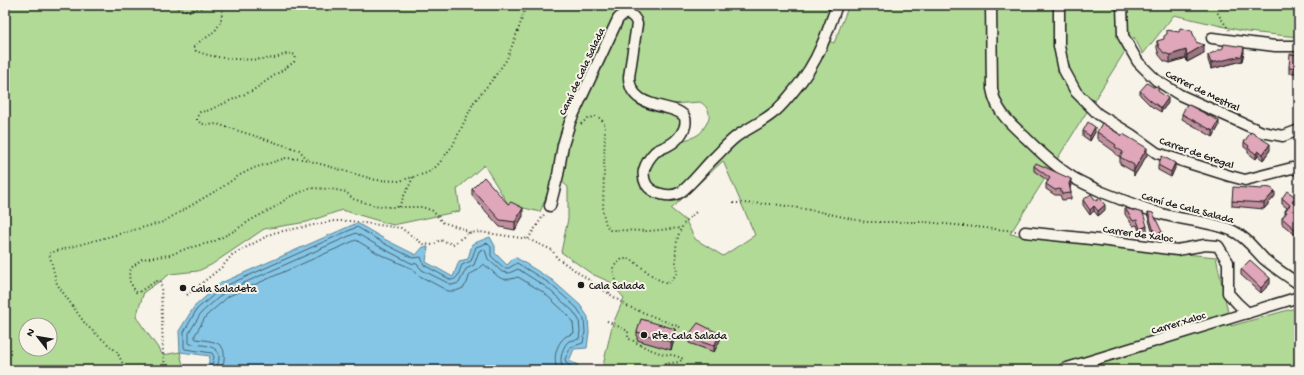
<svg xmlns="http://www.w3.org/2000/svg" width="1304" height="375" viewBox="0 0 1304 375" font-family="'Gochi Hand',sans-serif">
<rect width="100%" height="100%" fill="#f7f3e8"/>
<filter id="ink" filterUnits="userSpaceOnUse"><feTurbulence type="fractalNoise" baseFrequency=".025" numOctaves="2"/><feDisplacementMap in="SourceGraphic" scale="8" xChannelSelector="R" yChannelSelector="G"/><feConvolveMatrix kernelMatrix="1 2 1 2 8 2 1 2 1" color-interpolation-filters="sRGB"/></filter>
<g filter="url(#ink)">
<!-- green -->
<path fill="#b1da97" stroke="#667b5a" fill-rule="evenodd" d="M5 5H841L827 40 834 43 849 5H1299V37L1247 32 1174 15 1143 54 1134 37 1010 234 1092 245 1216 257 1231 326 1299 307V370H602L612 326 624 298 610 282 592 274 561 252 568 219V187L560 180 551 184 540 212 508 204 484 165 457 189 460 211 393 225 342 210 307 222 264 229 211 265 198 271 170 274 144 292 136 317 163 355 180 352 184 370H5ZM700 102C710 108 712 116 705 126 703 129 702 132 699 134 694 138 687 139 681 141L689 120 672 104ZM723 161 755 235 723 256 695 239 686 221 671 209ZM26 325H50V349H26Z"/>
<!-- water -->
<polygon fill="#85c6e6" stroke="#5b8295" points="357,223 386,240 416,255 423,247 428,247 426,262 453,277 459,261 468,259 472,244 490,237 495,246 495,253 507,265 515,257 552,280 580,305 588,317 589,332 587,348 574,349 569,361 578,365 577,370 207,370 210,356 180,352 179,331 194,307 221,283"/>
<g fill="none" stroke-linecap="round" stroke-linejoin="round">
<!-- shore -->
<g stroke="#46606d" stroke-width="1">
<path d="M211 370 214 357 212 353 185 349 184 347V332L197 309 223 287 357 227 385 244 413 258 421 257 424 265 451 280C459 280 459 270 462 265L471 261 476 247 487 243 491 247V256L504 268H509L517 263 549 283 577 308 584 319 585 332 583 343 571 347 565 359 566 363 572 367 573 370"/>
<path d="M216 370C217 366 219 362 219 358 220 344 199 345 190 344L189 343V333L201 313 226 291 356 233 382 248 411 263 417 264 422 270 452 285 459 283 466 269 474 265 479 251 484 249 485 250 488 259 502 272 509 273 518 269 546 287 573 311 579 320 580 331 579 339C576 340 572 340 569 341 563 345 559 359 562 366L567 370"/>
<path d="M222 370C229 343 220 342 196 339L195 338V335L206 316 229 296 356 240 379 254 413 269 418 275 448 291H456L463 288 467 283 470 274 476 271 483 264C499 274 497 284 518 277L543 292 568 315 573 323 574 333C571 335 567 335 565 337 556 344 552 361 558 370"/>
</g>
<defs>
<g id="minor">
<path d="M991 5 992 89C996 112 1010 123 1026 138 1040 152 1055 166 1072 177 1082 183 1092 187 1102 192 1122 200 1142 208 1162 214 1185 221 1211 221 1233 231 1246 237 1254 249 1264 259 1275 268 1287 276 1299 284"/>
<polyline points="1059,5 1059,46 1064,70 1076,92 1098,114 1132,135 1157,153 1230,176 1245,180 1292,168 1299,170"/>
<polyline points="1122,5 1123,36 1138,62 1156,80 1180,95 1262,132 1283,136 1299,130"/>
<polyline points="1212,38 1275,46 1299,46"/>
<path d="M550 206 558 175 563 145 570 122 618 19 622 15 627 13C632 15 636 18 637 24L629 77C630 113 679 102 685 118 688 129 677 141 669 145 664 148 659 149 655 152 650 157 646 163 644 170 643 175 644 180 646 184 652 194 670 198 679 193 687 190 707 164 715 157 722 150 729 142 737 136 749 128 762 122 773 113 780 108 786 100 792 93 803 80 814 64 821 47 827 34 832 19 837 5"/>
<polyline points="1025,232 1100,240 1177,250 1205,245 1218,246 1228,262 1228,293 1238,304 1248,313"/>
<polyline points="1064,369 1299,297"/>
</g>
</defs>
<!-- minor casing -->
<use href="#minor" stroke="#1c1c1c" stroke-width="13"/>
<!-- path -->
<g stroke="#1c1c1c" stroke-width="2" stroke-dasharray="1 3" stroke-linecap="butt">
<polyline points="175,5 177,8 190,11 209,5"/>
<path d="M218 5 222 7C223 22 217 32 204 39 200 42 196 43 194 47L196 51C218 60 250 61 274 58 281 57 287 51 295 55L294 62 252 91 207 111 200 112 197 117V120C203 126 209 125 217 124L299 150 307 159"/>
<polyline points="1216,5 1218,14 1229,30"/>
<path d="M581 124C590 115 602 113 605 127L603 213 606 225 610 230 649 231 681 228"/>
<polyline points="733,203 774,204 816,211 866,222 925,222 1016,231"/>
<path d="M399 207C403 196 409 188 413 177"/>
<polyline points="528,239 545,213"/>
<path d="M609 293 617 283 614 275 613 267 622 259H631L654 277 667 284 677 274C675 257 674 237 685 222 689 218 693 215 697 211"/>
<polyline points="187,295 222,267 232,255 273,233 334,221 350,221 401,228 423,244 433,245 440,240 453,244 469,233 480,232 528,239 552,250 557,258 627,306 682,328"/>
<path d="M607 321 628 331V338C639 344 651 351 664 354 671 355 676 355 683 359L679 362 663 364 660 368 663 370"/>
<polyline points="126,370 117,352 86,325 57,284 49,253 163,222 224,186 238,176 254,168 286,158 303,159 376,180 399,181 427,173 437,166 453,145 474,102 493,79 507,59 520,25 526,5"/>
<polyline points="166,370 163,355 161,282 156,281 139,292 136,292 130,282 129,275 131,268 142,259 170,255 188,248 213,242 234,231 251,220 275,207 289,197 311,188 331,189 346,192 353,199 373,205 389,207 422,207 433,211 442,222 464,229 469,233"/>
</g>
<!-- minor -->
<use href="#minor" stroke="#f7f3e8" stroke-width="10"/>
</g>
<!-- wall -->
<g fill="#c0909f" stroke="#1c1c1c">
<polygon points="1157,41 1196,42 1204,53 1187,62 1186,58 1170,63 1164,61 1159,55 1157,48"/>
<polygon points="1244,52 1242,61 1211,69 1208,60 1208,55"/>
<polygon points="1299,55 1299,73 1289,73 1289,67"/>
<polygon points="1140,91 1158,91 1168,103 1161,112 1151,106 1140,95"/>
<polygon points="1182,114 1219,126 1213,137 1182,119"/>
<polygon points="1083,131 1095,132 1090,141 1083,136"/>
<polygon points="1097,132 1147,155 1134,176 1134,172 1120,164 1120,157 1115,154 1115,152 1097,139"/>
<polygon points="1244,142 1270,150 1263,160 1258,156 1256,159 1248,153 1248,150 1244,147"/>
<polygon points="1158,165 1175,168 1171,177 1158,170"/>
<polygon points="1034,166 1071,185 1070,188 1071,193 1071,199 1062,200 1060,195 1055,195 1046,189 1046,184 1048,181 1034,171"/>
<polygon points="472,189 508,204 523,216 515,230 500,227 472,196"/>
<polygon points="1275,196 1264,209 1232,206 1232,201"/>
<polygon points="1282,198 1296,203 1294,204 1299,208 1299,234 1297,236 1282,224 1282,218 1285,215 1285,211 1287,208 1282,204"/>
<polygon points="1083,200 1105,210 1098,216 1094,211 1090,215 1083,205"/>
<polygon points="1125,208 1147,231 1140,234 1137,225 1133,226 1125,214"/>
<polygon points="1148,212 1162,237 1155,241 1148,217"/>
<polygon points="1241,269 1270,284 1261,293 1241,275"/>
<polygon points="637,332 675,337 671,350 637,340"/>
<polygon points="689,338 720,340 714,352 689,343"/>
</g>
<!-- shaded-wall -->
<g fill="#9c7582" stroke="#1c1c1c">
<polygon points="1204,45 1204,53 1187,62 1187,55"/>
<polygon points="1244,47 1244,52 1242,61 1211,69 1211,63"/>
<polygon points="1186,50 1186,58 1170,63 1170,55"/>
<polygon points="1168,98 1168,103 1161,112 1161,108"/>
<polygon points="1219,121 1219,126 1213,137 1213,131"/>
<polygon points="1095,127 1095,132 1090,141 1090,136"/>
<polygon points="1270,144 1270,150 1263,160 1263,154"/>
<polygon points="1147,148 1147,155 1134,176 1134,170"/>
<polygon points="1258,151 1258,156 1256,159 1256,154"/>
<polygon points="1175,163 1175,168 1171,177 1171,172"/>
<polygon points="1071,179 1071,185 1069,189 1069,184"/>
<polygon points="1275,191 1275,196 1264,209 1264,203"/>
<polygon points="1296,197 1296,203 1292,207 1292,202"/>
<polygon points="1105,205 1105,210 1098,216 1098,211"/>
<polygon points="1094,206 1094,211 1090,215 1090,210"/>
<polygon points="523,208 523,216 515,230 515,222"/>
<polygon points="1147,226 1147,231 1140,234 1140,229"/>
<polygon points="1299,229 1299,234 1297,236 1297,231"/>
<polygon points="1162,232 1162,237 1155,241 1155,235"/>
<polygon points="1270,278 1270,284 1261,293 1261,288"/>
<polygon points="675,329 675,337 671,350 671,342"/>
<polygon points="720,334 720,340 714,352 714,346"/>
</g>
<!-- building -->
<g fill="#dfa7b9" stroke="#1c1c1c">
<polygon points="1180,28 1192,31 1196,42 1204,45 1187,55 1186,50 1170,55 1164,53 1159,47 1157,41 1164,39 1164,36 1167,34 1167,30 1179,32"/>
<polygon points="1224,44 1244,47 1242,56 1211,63 1208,55 1223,48"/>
<polygon points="1290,54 1299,55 1299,68 1289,67"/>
<polygon points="1147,83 1153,87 1158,86 1158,91 1168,98 1161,108 1151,101 1140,91"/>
<polygon points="1187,104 1219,121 1213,131 1182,114"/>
<polygon points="1088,122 1095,127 1090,136 1083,131"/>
<polygon points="1102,123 1122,136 1123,134 1147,148 1134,170 1134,165 1120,157 1123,152 1115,147 1116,145 1097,132"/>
<polygon points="1251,132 1270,144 1263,154 1258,151 1256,154 1248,148 1249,146 1244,142"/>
<polygon points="1162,156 1175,163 1171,172 1158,165"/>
<polygon points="1036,163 1071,179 1069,184 1071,193 1062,194 1060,189 1055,190 1046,184 1050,178 1034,166"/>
<polygon points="484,177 508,204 511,202 523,208 515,222 500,220 472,189"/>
<polygon points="1233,187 1262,189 1263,187 1271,188 1275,191 1264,203 1232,201"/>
<polygon points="1287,191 1296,197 1292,202 1299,208 1298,209 1299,209 1299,229 1297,231 1282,218 1287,212 1285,211 1290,205 1282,198"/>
<polygon points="1091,194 1096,201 1100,198 1105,205 1098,211 1094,206 1090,210 1083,200"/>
<polygon points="1125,208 1143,213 1147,226 1140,229 1137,220 1133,221"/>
<polygon points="1148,212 1153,213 1162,232 1155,235"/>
<polygon points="1250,260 1270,278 1261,288 1241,269"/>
<polygon points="641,319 675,329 671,342 637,332"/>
<polygon points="698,323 720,334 714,346 689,338 691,332"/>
</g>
</g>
<!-- markers -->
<g fill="#1c1c1c" stroke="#f7f3e8" stroke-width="1.5">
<circle cx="581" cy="285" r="4"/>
<circle cx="183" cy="288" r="4"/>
<circle cx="644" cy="335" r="4"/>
</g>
<g text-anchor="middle" stroke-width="4" stroke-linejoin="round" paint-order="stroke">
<!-- street labels -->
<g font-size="11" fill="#1c1c1c" stroke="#f7f3e8">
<text transform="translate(581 71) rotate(-65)" y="4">Camí de Cala Salada</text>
<text transform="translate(1203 90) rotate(26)" y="4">Carrer de Mestral</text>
<text transform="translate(1197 152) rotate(19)" y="4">Carrer de Gregal</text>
<text transform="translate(1188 207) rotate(15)" y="4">Camí de Cala Salada</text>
<text transform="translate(1138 233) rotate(8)" y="4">Carrer de Xaloc</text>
<text transform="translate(1178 322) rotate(-17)" y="4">Carrer Xaloc</text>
</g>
<!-- poi labels -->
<g font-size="11" fill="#1c1c1c" stroke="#f7f3e8" text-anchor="start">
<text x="589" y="289">Cala Salada</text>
<text x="191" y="292">Cala Saladeta</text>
<text x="652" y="339">Rte.Cala Salada</text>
</g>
</g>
<!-- margin -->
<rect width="1304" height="375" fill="none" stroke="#f7f3e8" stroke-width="20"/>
<rect x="10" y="10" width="1284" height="355" fill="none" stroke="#1c1c1c" stroke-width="1.5" filter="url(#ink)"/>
<!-- north arrow -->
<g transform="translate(38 337) rotate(301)"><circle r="19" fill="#f7f3e8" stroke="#9f9d96"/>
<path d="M0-3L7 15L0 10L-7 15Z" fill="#1c1c1c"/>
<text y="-6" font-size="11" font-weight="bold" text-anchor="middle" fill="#1c1c1c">N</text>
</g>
</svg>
